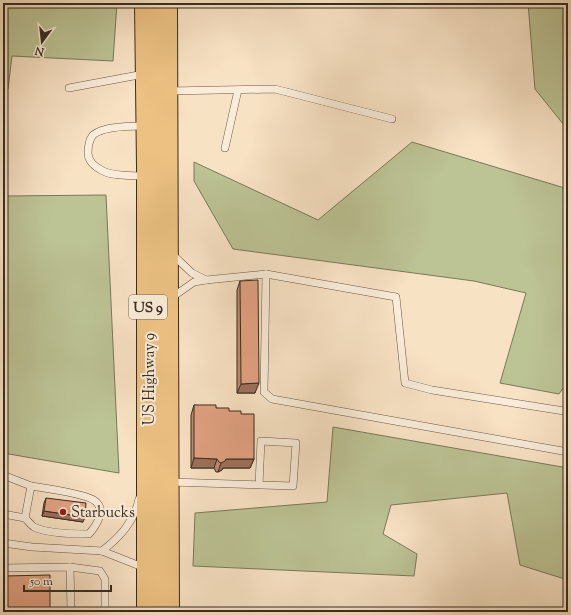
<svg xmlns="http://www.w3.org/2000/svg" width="571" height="615" viewBox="0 0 571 615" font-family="'Sorts Mill Goudy',serif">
<rect width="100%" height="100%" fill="#f8e2c4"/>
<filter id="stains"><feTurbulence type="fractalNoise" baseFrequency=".005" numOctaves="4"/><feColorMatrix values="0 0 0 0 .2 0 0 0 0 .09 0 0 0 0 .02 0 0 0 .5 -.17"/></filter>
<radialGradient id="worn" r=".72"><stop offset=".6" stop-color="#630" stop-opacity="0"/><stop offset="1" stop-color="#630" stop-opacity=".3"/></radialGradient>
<!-- green -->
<g fill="#bcc395" stroke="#7a785b">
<polygon points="3,3 117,3 113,61 12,56 8,89 3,89"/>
<polygon points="528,3 568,3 568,130 535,89"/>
<polygon points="412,142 568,189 568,381 559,394 500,383 526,293 474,281 233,249 194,181 194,162 318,220"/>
<polygon points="3,191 6,196 106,195 119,473 3,453"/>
<polygon points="333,427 568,468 568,580 520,565 507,493 391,505 383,534 417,554 414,576 193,566 195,513 327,502"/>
</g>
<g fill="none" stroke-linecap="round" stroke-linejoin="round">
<defs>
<g id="lane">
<polyline points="69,88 144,74"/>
<polyline points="169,91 275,89 392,119"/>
<path d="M144 126C131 126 103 126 93 135 89 140 88 146 88 153 88 162 95 167 103 171 115 177 132 175 145 176"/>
<polyline points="225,148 238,90"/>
<polyline points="266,274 264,392 272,399 568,452"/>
<polyline points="206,280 266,274 396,297 405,383 432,390 564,411 568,409"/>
<polyline points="171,298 194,282 206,280 192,273 172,254"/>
<polyline points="3,475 31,486 25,518 3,514"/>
<polyline points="171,482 293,486 296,443 261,441 259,485"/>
<path d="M25 518C28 521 31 525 34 527 46 533 75 534 89 534 96 526 107 510 95 501 87 494 44 488 31 486"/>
<polyline points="3,543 32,547 102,551 145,568"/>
<path d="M102 551C120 537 134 522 139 499"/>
<polyline points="70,567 100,571 105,579 105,612"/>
<polyline points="3,568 70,567 71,612"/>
</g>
<g id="highway">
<polyline points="146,3 148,167 148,612"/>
<polyline points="166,3 168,612"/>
</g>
</defs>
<!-- lane casing -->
<use href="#lane" stroke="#675a4a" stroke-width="8"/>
<!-- highway casing -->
<use href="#highway" stroke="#372d21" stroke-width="24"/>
<!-- lane -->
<use href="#lane" stroke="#faecd9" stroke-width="7"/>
<!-- highway -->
<use href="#highway" stroke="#ecc182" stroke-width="22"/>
</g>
<!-- wall -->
<g fill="#c28b70" stroke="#372d21">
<polygon points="240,281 255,393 237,393 237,290"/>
<polygon points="194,405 216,408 241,414 254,459 250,468 223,468 222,470 218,472 216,472 214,468 191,468 191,415"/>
<polygon points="46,498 83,522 42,516 44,503"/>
<polygon points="4,576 50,612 3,612"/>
</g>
<!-- shaded-wall -->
<g fill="#9e715b" stroke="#372d21">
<polygon points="259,383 255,393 237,393 241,384"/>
<polygon points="194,458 217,459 214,468 191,468"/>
<polygon points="226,459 254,459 250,468 223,468 222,470 218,472 221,463"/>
<polygon points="44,511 85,517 83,522 42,516"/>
</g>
<!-- building -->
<g fill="#e2a282" stroke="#372d21">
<polygon points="258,280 259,383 241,384 240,281"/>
<polygon points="194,405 216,405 216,408 229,408 229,411 241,411 241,414 254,414 254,459 226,459 225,461 221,463 219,462 217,459 194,458"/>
<polygon points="46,498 86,503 85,517 44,511"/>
<polygon points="50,575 50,612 4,612 4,576"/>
</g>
<!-- markers -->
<circle fill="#8f2418" stroke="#faecd9" stroke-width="1.5" cx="63" cy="512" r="4"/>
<g text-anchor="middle" stroke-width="4" stroke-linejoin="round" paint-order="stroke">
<!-- shield labels -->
<rect fill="#faecd9" stroke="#726658" stroke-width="1" x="129" y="295" width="38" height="24" rx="3"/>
<g font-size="14" font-weight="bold" fill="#372d21">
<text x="148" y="312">US 9</text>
</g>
<!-- street labels -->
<g font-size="15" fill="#372d21" stroke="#faecd9">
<text transform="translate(149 379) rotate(-90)" y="5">US Highway 9</text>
</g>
<!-- poi labels -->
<g font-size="15" fill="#372d21" stroke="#faecd9" text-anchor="start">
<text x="71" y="517">Starbucks</text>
</g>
</g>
<!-- margin -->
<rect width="571" height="615" fill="none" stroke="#f8e2c4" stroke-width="16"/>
<rect x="4" y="4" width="563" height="607" fill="none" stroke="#372d21" stroke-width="2"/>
<rect x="8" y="8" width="555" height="599" fill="none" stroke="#372d21"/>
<!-- north arrow -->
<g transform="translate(42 42) rotate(195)" stroke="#faecd9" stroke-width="3" paint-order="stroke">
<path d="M0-3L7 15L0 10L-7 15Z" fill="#372d21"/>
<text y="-6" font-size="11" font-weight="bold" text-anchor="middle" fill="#372d21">N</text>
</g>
<!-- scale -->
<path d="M24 585v6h87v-6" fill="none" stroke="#372d21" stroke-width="2"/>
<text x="30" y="585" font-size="12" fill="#372d21" stroke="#faecd9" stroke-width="3" paint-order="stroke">50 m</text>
<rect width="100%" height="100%" filter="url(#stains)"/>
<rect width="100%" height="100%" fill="url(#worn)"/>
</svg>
